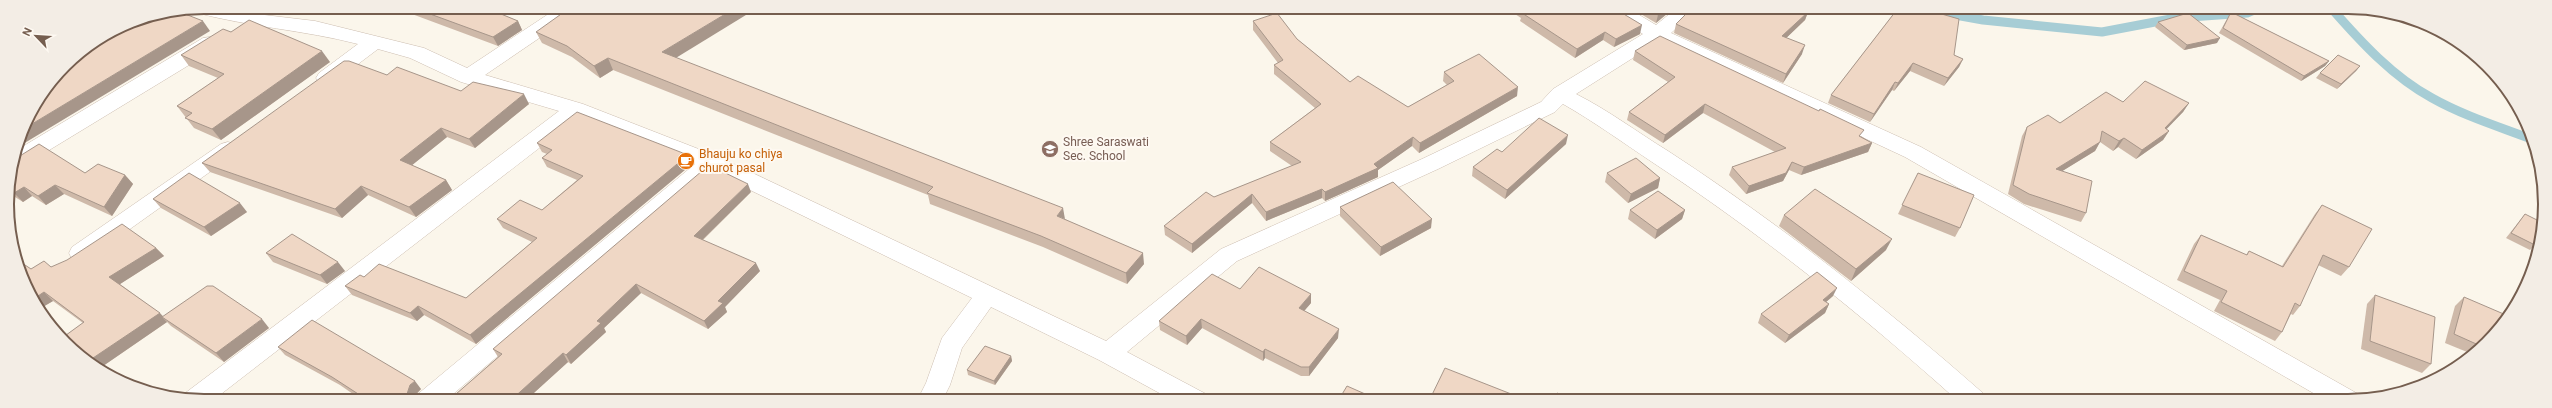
<svg xmlns="http://www.w3.org/2000/svg" width="2552" height="408" viewBox="0 0 2552 408" font-family="Roboto,sans-serif">
<rect width="100%" height="100%" fill="#fbf6eb"/>
<g fill="none" stroke-linecap="round" stroke-linejoin="round">
<!-- stream -->
<g stroke="#a7cdd5" stroke-width="9">
<polyline points="1911,7 1983,20 2102,32 2176,18 2247,13 2261,7"/>
<path d="M2327 7 2332 9C2361 42 2393 77 2432 98 2464 116 2500 127 2534 140"/>
</g>
<defs>
<g id="street">
<path d="M204 7H222L247 13 315 21 424 48 467 68 559 7H582L579 11 485 75 583 104 719 157 1106 341 1221 249 1422 159 1541 102 1553 89 1643 34 1605 11 1603 7H1626L1656 25 1678 7H1700L1671 33 1921 147 2358 394 2361 401H2327L1905 157 1658 42 1576 94C1608 110 1637 132 1668 151 1780 224 1884 306 1984 394L1987 401H1958C1861 314 1760 233 1652 162 1622 142 1593 121 1563 104L1555 112 1438 169 1237 261 1127 352 1206 394 1209 401H1174L1099 360 991 307 962 348 950 385 942 401H917L926 383 942 338 972 298 713 172 445 401H415L418 394 695 164 578 118 212 401 182 398 184 394 559 111 461 82 410 58 378 49 333 83 326 85 319 83 316 78 319 73 358 44C304 30 249 27 194 12L192 9Z"/>
<polygon points="210,37 217,38 220,43 217,48 23,166 13,168 17,150 203,38"/>
<polygon points="228,142 235,144 239,149 235,154 88,259 80,262 72,259 69,253 72,247 221,144"/>
</g>
</defs>
<!-- street casing -->
<use href="#street" stroke="#cdbeb1" stroke-width="1"/>
<!-- street -->
<use href="#street" fill="#fff" fill-rule="evenodd"/>
</g>
<!-- wall -->
<g fill="#ceb9a9">
<polygon points="365,7 393,7 385,13"/>
<polygon points="393,7 488,7 487,8 518,21 522,30 498,46"/>
<polygon points="1508,7 1612,7 1640,34 1614,47 1603,40 1575,58 1520,21 1521,18 1515,14 1516,12"/>
<polygon points="1629,7 1675,7 1656,23"/>
<polygon points="1899,7 1954,55 1963,59 1959,67 1944,86 1910,71 1894,91 1892,90 1870,122 1828,103 1831,95"/>
<polygon points="1808,12 1805,20 1786,38 1802,54 1783,83 1674,33 1676,24"/>
<polygon points="2231,12 2329,61 2325,66 2301,81 2219,33"/>
<polygon points="1253,21 1297,39 1350,82 1408,107 1447,85 1443,81 1444,72 1517,96 1419,153 1412,146 1378,170 1378,177 1325,201 1322,198 1266,221 1252,203 1192,253 1165,235 1164,226 1214,197 1292,166 1270,151 1270,142 1315,108 1274,74 1274,65 1278,63 1253,30"/>
<polygon points="2158,22 2217,43 2184,50 2155,27"/>
<polygon points="231,32 330,62 221,140 194,128 177,106 218,78 189,66 181,55"/>
<polygon points="536,32 676,58 1065,219 1144,264 1127,284 1043,247 930,204 928,195 613,70 600,78 572,57 542,43"/>
<polygon points="1635,51 1861,136 1872,143 1868,152 1801,175 1789,170 1783,181 1746,194 1729,175 1732,167 1775,152 1703,113 1663,143 1627,120 1629,112 1668,82 1633,60"/>
<polygon points="2360,66 2356,71 2337,89 2316,78 2320,73"/>
<polygon points="387,75 461,91 529,104 475,148 447,137 412,165 446,180 452,190 416,217 368,195 342,218 210,172 202,163"/>
<polygon points="2123,102 2189,103 2183,112 2166,129 2169,131 2163,140 2136,159 2118,147 2113,151 2100,142 2095,151 2062,171 2086,213 2081,222 2024,204 2008,194 2022,136 2027,127 2060,123"/>
<polygon points="537,143 692,164 476,344 424,315 417,321 352,295 345,286 364,277 466,298 532,242 503,228 497,219 542,210 577,180 547,167 542,158 547,154 542,152"/>
<polygon points="1566,144 1505,199 1472,176 1473,167 1502,152"/>
<polygon points="15,159 85,173 125,175 133,184 112,216 64,194 46,205 32,196 23,202 7,192"/>
<polygon points="1607,173 1660,178 1658,188 1628,203 1605,182"/>
<polygon points="1918,173 1960,228 1955,237 1898,214"/>
<polygon points="751,192 703,240 760,271 725,307 727,312 708,329 641,293 604,328 606,332 571,364 568,362 525,401 448,401 498,357 493,349"/>
<polygon points="153,199 247,212 211,236 161,208"/>
<polygon points="2322,205 2349,267 2341,276 2318,265 2300,306 2293,315 2291,314 2282,332 2275,341 2214,311 2220,300 2177,280 2194,244 2201,235 2246,255 2249,251 2282,266 2315,214"/>
<polygon points="1340,207 1431,228 1380,256 1340,216"/>
<polygon points="1630,210 1685,210 1682,219 1655,239 1628,219"/>
<polygon points="2525,214 2535,245 2530,250 2506,238 2521,219"/>
<polygon points="1784,215 1886,250 1851,281 1779,226"/>
<polygon points="2538,244 2535,257 2531,255"/>
<polygon points="156,248 164,256 120,284 163,316 269,328 224,362 171,326 167,322 103,366 107,369 104,371 62,338 83,323 53,301 41,308 18,268 31,269 51,267"/>
<polygon points="266,253 345,271 327,284 273,262"/>
<polygon points="2375,295 2431,364 2422,373 2361,349 2367,304"/>
<polygon points="1833,296 1826,302 1829,304 1825,313 1785,343 1758,323 1761,314"/>
<polygon points="2464,297 2487,343 2472,354 2445,343 2455,306"/>
<polygon points="1311,303 1304,311 1338,338 1309,376 1301,376 1265,358 1263,361 1202,328 1187,345 1160,330 1159,321"/>
<polygon points="278,347 421,389 417,394 447,401 363,401 340,385 285,355"/>
<polygon points="1011,356 1012,361 995,385 968,375 967,370"/>
</g>
<!-- shaded-wall -->
<g fill="#a7968a">
<polygon points="381,7 393,7 385,13"/>
<polygon points="737,7 759,7 666,64 662,52"/>
<polygon points="1667,7 1675,7 1656,23 1658,15"/>
<polygon points="1808,12 1805,20 1779,45 1782,36"/>
<polygon points="203,21 210,31 18,147 22,130"/>
<polygon points="518,21 522,30 498,46 493,37"/>
<polygon points="1642,25 1640,34 1614,47 1616,39"/>
<polygon points="1605,32 1603,40 1575,58 1577,49"/>
<polygon points="2220,38 2217,43 2184,50 2187,45"/>
<polygon points="1805,45 1802,54 1783,83 1786,74"/>
<polygon points="322,51 330,62 221,140 212,129"/>
<polygon points="608,58 613,70 600,78 594,66"/>
<polygon points="1963,59 1959,67 1944,86 1948,78"/>
<polygon points="2329,61 2325,66 2301,81 2304,76"/>
<polygon points="1913,63 1910,71 1894,91 1898,83"/>
<polygon points="2360,66 2356,71 2337,89 2341,84"/>
<polygon points="1895,82 1892,90 1870,122 1874,114"/>
<polygon points="1518,87 1517,96 1419,153 1420,143"/>
<polygon points="524,94 529,104 475,148 469,139"/>
<polygon points="2189,103 2183,112 2159,137 2165,128"/>
<polygon points="1705,104 1703,113 1663,143 1665,135"/>
<polygon points="441,128 447,137 406,170 400,160"/>
<polygon points="2169,131 2163,140 2136,159 2142,150"/>
<polygon points="1568,135 1566,144 1505,199 1507,190"/>
<polygon points="1413,137 1412,146 1378,170 1378,177 1325,201 1325,192 1374,164"/>
<polygon points="2124,138 2118,147 2113,151 2119,141"/>
<polygon points="2100,142 2095,151 2051,178 2056,169"/>
<polygon points="1872,143 1868,152 1801,175 1804,167"/>
<polygon points="688,155 692,164 476,344 470,335"/>
<polygon points="1792,162 1789,170 1783,181 1746,194 1749,186"/>
<polygon points="125,175 133,184 112,216 104,207"/>
<polygon points="1660,178 1658,188 1628,203 1631,194"/>
<polygon points="446,180 452,190 416,217 409,207"/>
<polygon points="748,184 751,192 698,244 694,236"/>
<polygon points="55,185 64,194 46,205 38,196"/>
<polygon points="361,186 368,195 342,218 335,209"/>
<polygon points="24,187 32,196 23,202 14,193"/>
<polygon points="1322,189 1322,198 1266,221 1266,212"/>
<polygon points="1252,194 1252,203 1192,253 1192,244"/>
<polygon points="240,203 247,212 211,236 204,227"/>
<polygon points="1063,208 1065,219 1057,216"/>
<polygon points="1685,210 1682,219 1655,239 1657,230"/>
<polygon points="1432,219 1431,228 1380,256 1381,247"/>
<polygon points="1892,239 1886,250 1851,281 1856,269"/>
<polygon points="156,248 164,256 117,286 109,277"/>
<polygon points="1143,253 1144,264 1127,284 1126,273"/>
<polygon points="338,262 345,271 327,284 320,275"/>
<polygon points="756,263 760,271 725,307 727,312 708,329 704,321 718,301"/>
<polygon points="636,284 641,293 604,328 606,332 571,364 566,355 597,321"/>
<polygon points="1837,288 1833,296 1819,308 1823,300"/>
<polygon points="44,292 53,301 41,308 35,298"/>
<polygon points="1311,294 1311,303 1299,317 1299,308"/>
<polygon points="1829,304 1825,313 1785,343 1789,335"/>
<polygon points="418,306 424,315 417,321 410,313"/>
<polygon points="160,313 165,319 162,317 167,322 103,366 107,369 104,371 94,363 93,358"/>
<polygon points="262,319 269,328 224,362 216,353"/>
<polygon points="1201,319 1202,328 1187,345 1186,336"/>
<polygon points="1339,329 1338,338 1309,376 1309,367"/>
<polygon points="1265,349 1265,358 1263,361 1263,352"/>
<polygon points="563,353 568,362 525,401 510,401"/>
<polygon points="1011,356 1012,361 995,385 994,381"/>
<polygon points="415,381 421,389 417,393 415,401 407,394 410,385"/>
</g>
<!-- building -->
<g fill="#efd7c5" stroke="#a7968a">
<polygon points="411,7 484,7 518,21 493,37"/>
<polygon points="571,7 583,7 587,9 589,7 737,7 662,52 1063,208 1057,216 1143,253 1126,273 1041,236 927,193 933,187 608,58 594,66 567,46 536,32"/>
<polygon points="1519,7 1612,7 1642,25 1616,39 1605,32 1577,49 1522,13 1524,11"/>
<polygon points="1645,7 1667,7 1658,15"/>
<polygon points="1693,7 1800,7 1808,12 1782,36 1805,45 1786,74 1676,24"/>
<polygon points="1899,7 1917,7 1959,19 1954,55 1963,59 1948,78 1913,63 1898,83 1895,82 1874,114 1831,95"/>
<polygon points="180,12 203,21 22,130 22,128 65,65 129,22 139,20 144,22 152,17"/>
<polygon points="2231,12 2329,61 2304,76 2223,28"/>
<polygon points="1277,13 1297,39 1350,82 1358,76 1408,107 1454,81 1444,72 1479,54 1518,87 1420,143 1413,137 1374,164 1378,168 1325,192 1322,189 1266,212 1252,194 1192,244 1164,226 1206,192 1214,197 1301,162 1270,142 1321,104 1274,65 1283,60 1253,21"/>
<polygon points="2188,13 2220,38 2187,45 2158,22"/>
<polygon points="249,20 322,51 212,129 185,118 192,113 177,106 224,74 181,55 223,29 231,32"/>
<polygon points="1660,36 1819,111 1820,109 1864,130 1859,136 1872,143 1804,167 1792,162 1786,173 1749,186 1732,167 1786,148 1705,104 1665,135 1629,112 1675,77 1635,51"/>
<polygon points="2338,55 2360,66 2341,84 2320,73"/>
<polygon points="344,61 349,61 387,75 397,67 461,91 473,82 524,94 469,139 441,128 400,160 446,180 409,207 361,186 335,209 202,163"/>
<polygon points="2145,81 2189,103 2165,128 2169,131 2142,150 2124,138 2119,141 2102,131 2100,142 2056,169 2092,181 2086,213 2029,194 2013,185 2027,127 2048,115 2060,123 2106,92 2123,102"/>
<polygon points="577,112 688,155 470,335 418,306 410,313 345,286 360,275 364,277 379,264 466,298 537,238 497,219 520,200 542,210 583,176 542,158 552,150 537,143"/>
<polygon points="1539,118 1568,135 1507,190 1473,167 1497,149 1502,152"/>
<polygon points="39,144 85,173 98,164 125,175 104,207 55,185 38,196 24,187 14,193 8,189 15,159"/>
<polygon points="1636,158 1660,178 1631,194 1607,173"/>
<polygon points="709,165 748,184 694,236 756,263 718,301 723,303 704,321 636,284 597,321 601,323 566,355 563,353 510,401 448,401 502,354 493,349"/>
<polygon points="189,173 240,203 204,227 153,199"/>
<polygon points="1918,173 1974,195 1960,228 1902,205"/>
<polygon points="1393,182 1432,219 1381,247 1340,207"/>
<polygon points="1815,189 1892,239 1856,269 1784,215"/>
<polygon points="1658,191 1685,210 1657,230 1630,210"/>
<polygon points="2322,205 2372,229 2349,267 2323,255 2300,306 2295,303 2282,332 2221,302 2227,291 2184,271 2201,235 2247,255 2249,251 2283,267"/>
<polygon points="2525,214 2543,223 2539,239 2535,245 2511,233"/>
<polygon points="122,224 156,248 109,277 160,313 93,358 98,360 94,363 62,338 84,322 44,292 35,298 18,268 16,259 31,269 44,261 51,267 67,260"/>
<polygon points="292,234 338,262 320,275 266,253"/>
<polygon points="1259,267 1311,294 1299,308 1339,329 1309,367 1301,367 1265,349 1263,352 1201,319 1186,336 1159,321 1212,274 1240,289"/>
<polygon points="1817,272 1837,288 1823,300 1829,304 1789,335 1761,314"/>
<polygon points="207,286 213,286 262,319 216,353 162,317"/>
<polygon points="2375,295 2435,317 2431,364 2370,341"/>
<polygon points="2464,297 2506,315 2487,343 2483,347 2454,334"/>
<polygon points="312,320 415,381 410,385 407,394 436,394 447,401 369,401 332,377 278,347"/>
<polygon points="985,346 1011,356 994,381 967,370"/>
<polygon points="1445,368 1529,401 1429,401"/>
<polygon points="1347,386 1381,401 1338,401"/>
<polygon points="1557,393 1575,401 1553,401"/>
<polygon points="194,396 203,401 189,400"/>
</g>
<!-- icons -->
<defs>
<symbol id="school-disc" viewBox="-11 -11 22 22"><circle r="9.5" fill="#8d6e63" stroke="#fef9f2"/><path d="M0-5L7-2L0 1L-7-2ZM-4 1L0 2.5L4 1V4Q0 6-4 4Z" fill="#fff"/></symbol>
<symbol id="cafe-disc" viewBox="-11 -11 22 22"><circle r="9.5" fill="#e8710a" stroke="#fef9f2"/><path d="M-5.5-4.5H6V0H3Q3 3.5 0 3.5H-2.5Q-5.5 3.5-5.5 0ZM3-3.2v2h1.7v-2ZM-6 4.5H4V6H-6Z" fill="#fff"/></symbol>
</defs>
<g fill-rule="evenodd">
<use href="#school-disc" x="1040" y="139" width="20" height="20"/>
<use href="#cafe-disc" x="676" y="151" width="20" height="20"/>
</g>
<g text-anchor="middle" stroke-width="4" stroke-linejoin="round" paint-order="stroke">
<!-- education labels -->
<g font-size="12" fill="#785e54" stroke="#fef9f2" text-anchor="start">
<text x="1063" y="146">Shree Saraswati<tspan x="1063" dy="14">Sec. School</tspan></text>
</g>
<!-- food labels -->
<g font-size="12" fill="#c56008" stroke="#fef9f2" text-anchor="start">
<text x="699" y="158">Bhauju ko chiya<tspan x="699" dy="14">churot pasal</tspan></text>
</g>
</g>
<!-- crop -->
<path d="M0 0H2552V408H0ZM204 14H2348A190 190 0 0 1 2538 204V204A190 190 0 0 1 2348 394H204A190 190 0 0 1 14 204V204A190 190 0 0 1 204 14Z" fill="#f3ede5" fill-rule="evenodd"/>
<path fill="none" stroke="#755e4f" stroke-width="2" d="M204 14H2348A190 190 0 0 1 2538 204V204A190 190 0 0 1 2348 394H204A190 190 0 0 1 14 204V204A190 190 0 0 1 204 14Z"/>
<!-- north arrow -->
<g transform="translate(36 36) rotate(295)" stroke="#fef9f2" stroke-width="3" paint-order="stroke">
<path d="M0-3L7 15L0 10L-7 15Z" fill="#755e4f"/>
<text y="-6" font-size="11" font-weight="bold" text-anchor="middle" fill="#755e4f">N</text>
</g>
</svg>
